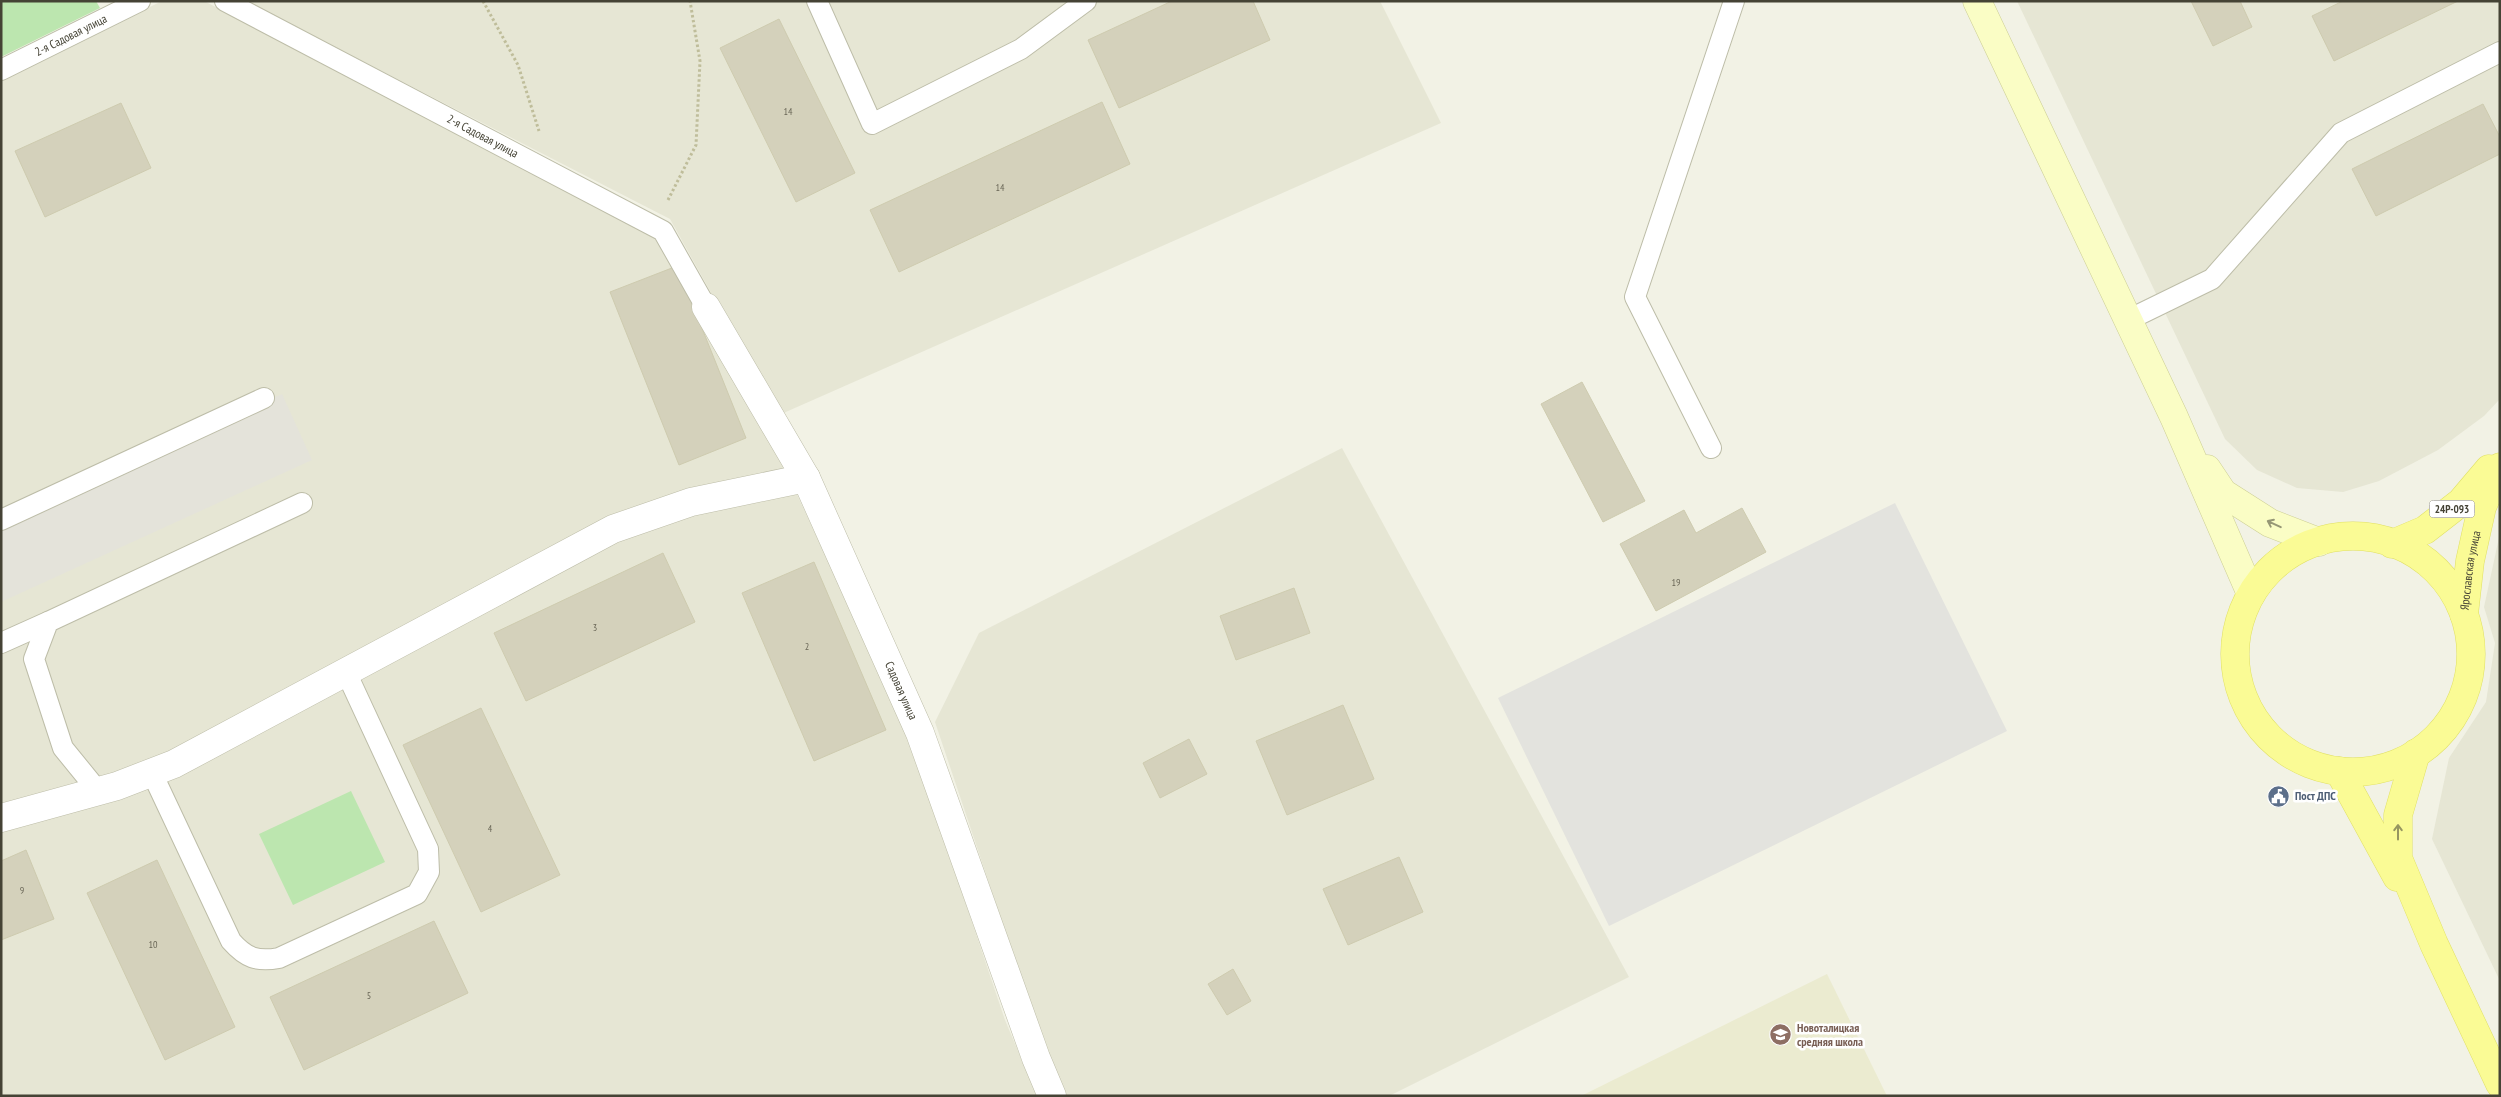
<svg xmlns="http://www.w3.org/2000/svg" width="2501" height="1097" viewBox="0 0 2501 1097" font-family="'PT Sans Narrow',sans-serif">
<rect width="100%" height="100%" fill="#f2f2e5"/>
<!-- residential -->
<g fill="#e6e6d4">
<polygon points="162,1 204,1 658,234 680,265 794,488 910,738 1005,1020 1037,1096 1,1096 1,81"/>
<polygon points="245,1 1380,1 1441,123 779,415 670,219"/>
<polygon points="2017,1 2500,1 2500,399 2484,416 2438,450 2379,481 2343,492 2297,488 2257,470 2225,439"/>
<polygon points="1342,448 1629,977 1389,1096 1064,1096 1046,1053 935,722 979,633"/>
<polygon points="2500,533 2500,981 2432,839 2449,758 2486,702 2495,643 2484,607"/>
</g>
<!-- industrial -->
<polygon fill="#e4e3da" points="282,394 312,460 1,602 1,523"/>
<!-- education -->
<polygon fill="#ebebd0" points="1827,974 1887,1096 1581,1096"/>
<!-- green -->
<g fill="#bce6af">
<polygon points="1,1 96,1 100,8 1,57"/>
<polygon points="351,791 385,862 293,905 259,834"/>
</g>
<!-- parking -->
<polygon fill="#e3e3de" points="1895,503 2007,731 1609,926 1498,698"/>
<!-- building -->
<g fill="#d4d1bb" stroke="#cecbaf">
<polygon points="1172,1 1253,1 1270,40 1119,108 1088,40"/>
<polygon points="2191,1 2240,1 2252,27 2213,46"/>
<polygon points="2343,1 2458,1 2334,61 2312,16"/>
<polygon points="779,19 855,173 796,202 720,48"/>
<polygon points="1102,102 1130,164 899,272 870,210"/>
<polygon points="121,103 151,168 45,217 15,151"/>
<polygon points="2483,104 2500,137 2500,154 2376,216 2352,169"/>
<polygon points="677,266 746,438 679,465 610,292"/>
<polygon points="1582,382 1645,501 1603,522 1541,404"/>
<polygon points="1742,508 1766,552 1656,611 1620,544 1684,510 1696,533"/>
<polygon points="663,553 695,622 526,701 494,633"/>
<polygon points="814,562 886,730 814,761 742,593"/>
<polygon points="1294,588 1310,633 1236,660 1220,616"/>
<polygon points="1343,705 1374,779 1287,815 1256,741"/>
<polygon points="481,708 560,875 481,912 403,745"/>
<polygon points="1189,739 1207,774 1160,798 1143,763"/>
<polygon points="26,850 54,919 1,940 1,861"/>
<polygon points="1399,857 1423,912 1348,945 1323,889"/>
<polygon points="157,860 235,1027 165,1060 87,893"/>
<polygon points="434,921 468,993 304,1070 270,997"/>
<polygon points="1233,969 1251,1001 1227,1015 1208,984"/>
</g>
<g fill="none" stroke-linecap="round" stroke-linejoin="round">
<defs>
<g id="service">
<path id="s1" d="M225 1 663 231 706 307"/>
<polyline points="817,1 872,124 1021,49 1086,1"/>
<path id="s2" d="M1 70 140 1"/>
<polyline points="2128,320 2212,279 2341,133 2500,52"/>
<polyline points="1711,448 1635,297 1734,1"/>
<polyline points="1,520 264,398"/>
<polyline points="1,643 48,622"/>
<path d="M152 773 231 941C246 958 257 962 279 958L417 894 429 872 428 849 346 672"/>
<polyline points="98,791 63,748 34,659 48,622 302,503"/>
</g>
<g id="minor">
<path id="s3" d="M706 307 806 478 920 733 1036 1058 1052 1096"/>
<polyline points="1,818 117,786 174,764 613,529 691,502 806,478"/>
</g>
<g id="secondary">
<polyline points="1977,1 2174,417 2251,594"/>
<polyline points="2207,469 2223,493 2270,523 2319,542"/>
</g>
<g id="primary">
<circle cx="2353" cy="654" r="118"/>
<polyline points="2392,544 2425,530 2461,502 2489,469"/>
<path id="s4" d="M2464 614 2470 561 2482 507 2500 467"/>
<polyline points="2416,753 2398,815 2398,858 2434,944 2500,1084"/>
<polyline points="2339,771 2397,877"/>
</g>
</defs>
<!-- service casing -->
<use href="#service" stroke="#bdbda8" stroke-width="22"/>
<!-- minor casing -->
<use href="#minor" stroke="#bdbda8" stroke-width="29"/>
<!-- secondary casing -->
<use href="#secondary" stroke="#ccce94" stroke-width="29"/>
<!-- primary casing -->
<use href="#primary" stroke="#e0e065" stroke-width="29"/>
<!-- path -->
<g stroke="#bfbd9a" stroke-width="3" stroke-dasharray="2.5 2.5" stroke-linecap="butt">
<polyline points="483,1 518,65 539,131"/>
<polyline points="668,200 696,145 700,61 690,1"/>
</g>
<!-- service -->
<use href="#service" stroke="#fff" stroke-width="20"/>
<!-- minor -->
<use href="#minor" stroke="#fff" stroke-width="28"/>
<!-- secondary -->
<use href="#secondary" stroke="#fafdc5" stroke-width="28"/>
<!-- primary -->
<use href="#primary" stroke="#fafb95" stroke-width="28"/>
</g>
<!-- one-way arrows -->
<defs><path id="oneway-shaft" d="M-6 0H5M1.5-3L5.5 0L1.5 3" fill="none" stroke-width="1.6" stroke-linecap="round" stroke-linejoin="round" transform="scale(1.25)"/></defs>
<use stroke="#969776" href="#oneway-shaft" transform="translate(2274 524) rotate(-155)"/>
<use stroke="#969660" href="#oneway-shaft" transform="translate(2398 832) rotate(-90)"/>
<!-- icons -->
<defs>
<symbol id="civic-disc" viewBox="-11 -11 22 22"><circle r="9.5" fill="#5c6f8a" stroke="#fff"/><path d="M-.6-6.5H3V-4.5H.6V-3L4-1V1h2V6H-6V1h2V-1L-.6-3ZM-1.2 2.5V6h2.4V2.5Z" fill="#fff"/></symbol>
<symbol id="school-disc" viewBox="-11 -11 22 22"><circle r="9.5" fill="#8d6e63" stroke="#fff"/><path d="M0-5L7-2L0 1L-7-2ZM-4 1L0 2.5L4 1V4Q0 6-4 4Z" fill="#fff"/></symbol>
</defs>
<g fill-rule="evenodd">
<use href="#civic-disc" x="2266" y="784" width="25" height="25"/>
<use href="#school-disc" x="1768" y="1022" width="25" height="25"/>
</g>
<g text-anchor="middle" stroke-width="5" stroke-linejoin="round" paint-order="stroke">
<!-- number labels -->
<g font-size="10" fill="#696656">
<text x="788" y="115">14</text>
<text x="1000" y="191">14</text>
<text x="1676" y="586">19</text>
<text x="595" y="631">3</text>
<text x="807" y="650">2</text>
<text x="490" y="832">4</text>
<text x="22" y="894">9</text>
<text x="153" y="948">10</text>
<text x="369" y="999">5</text>
</g>
<!-- shield labels -->
<rect fill="#fff" stroke="#7d7b72" stroke-width="1" x="2429.5" y="500.5" width="45" height="17" rx="4"/>
<g font-size="11" font-weight="bold" fill="#454335">
<text x="2452" y="513">24Р-093</text>
</g>
<!-- street labels -->
<g font-size="12" fill="#454335" stroke="#fff">
<text dy="4" stroke="none"><textPath href="#s2" startOffset="78">2-я Садовая улица</textPath></text>
<text dy="4" stroke="none"><textPath href="#s1" startOffset="291">2-я Садовая улица</textPath></text>
<text dy="4" stroke="none"><textPath href="#s4" startOffset="44">Ярославская улица</textPath></text>
<text dy="4" stroke="none"><textPath href="#s3" startOffset="431">Садовая улица</textPath></text>
</g>
<!-- service labels -->
<g font-size="12" font-weight="bold" fill="#4e5e75" stroke="#fff" text-anchor="start">
<text x="2295" y="800">Пост ДПС</text>
</g>
<!-- education labels -->
<g font-size="12" font-weight="bold" fill="#785e54" stroke="#fff" text-anchor="start">
<text x="1797" y="1032">Новоталицкая<tspan x="1797" dy="14">средняя школа</tspan></text>
</g>
</g>
<!-- border -->
<rect width="2501" height="1097" fill="none" stroke="#454335" stroke-width="5"/>
</svg>
